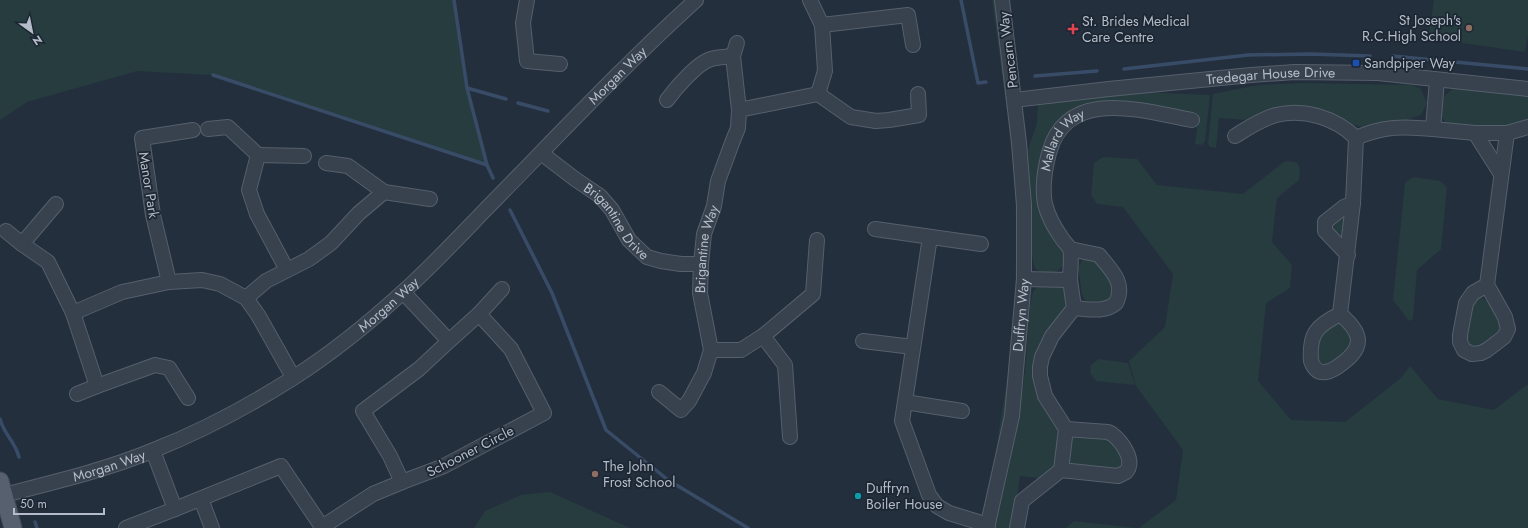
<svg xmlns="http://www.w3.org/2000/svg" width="1528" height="528" viewBox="0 0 1528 528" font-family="Jost,sans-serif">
<rect width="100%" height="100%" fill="#242f3e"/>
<!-- green -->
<g fill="#263c3f">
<polygon points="0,0 454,0 467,88 487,165 213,75 137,71 27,102 0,120"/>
<polygon points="992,0 996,0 1015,140 1011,141"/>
<polygon points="1434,0 1528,0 1528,36 1525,52 1428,38"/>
<polygon points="1303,83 1412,85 1421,89 1427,103 1421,115 1406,120 1406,122 1361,127 1342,120 1255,118 1246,120 1219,118 1216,148 1210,147 1208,144 1213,94 1258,85"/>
<path d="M1454 88 1528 95V122L1501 129 1448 124C1433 112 1440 97 1454 88Z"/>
<path d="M1137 92 1210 95 1205 141 1202 145 1195 144 1199 115 1111 102 1083 107 1041 168 1066 253C1066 265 1060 274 1046 273 1043 273 1040 273 1037 270 1033 267 1033 260 1032 255L1031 196 1028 150 1037 123 1038 104Z"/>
<path d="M1012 147H1016L1021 243 1006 417 995 467C998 425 1008 384 1012 342 1017 277 1018 212 1012 147Z"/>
<polygon points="1103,157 1137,159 1157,185 1243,194 1285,161 1296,162 1300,168 1299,180 1277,198 1272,242 1292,265 1290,288 1266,303 1258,381 1291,420 1345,422 1401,378 1410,366 1438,399 1494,410 1528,384 1528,528 1139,528 1176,500 1183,450 1136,386 1129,361 1165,327 1173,274 1123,207 1097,204 1091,195 1094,163"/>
<polygon points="1413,177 1440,181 1447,187 1441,249 1417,270 1413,319 1409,321 1393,300 1405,183"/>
<path d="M1342 216H1345L1342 241 1332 231C1332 224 1337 221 1342 216Z"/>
<polygon points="1084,258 1095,258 1115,284 1111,302 1088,303 1084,299 1082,294 1078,267"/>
<path d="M1045 283C1048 284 1054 283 1057 284 1083 296 1050 333 1041 345L1058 430 1059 455 1054 468 1047 475 1039 478 1020 476 1013 528H994L1009 467 1018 418 1025 372 1030 304 1033 292 1037 287Z"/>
<path d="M1478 298H1482C1495 305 1501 316 1502 330L1488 343 1475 348 1469 345 1465 338 1471 304Z"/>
<polygon points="1338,322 1342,322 1353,340 1350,350 1325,367 1320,364 1317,359 1320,335 1323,331"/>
<polygon points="1099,359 1128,363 1135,385 1096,381 1090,373 1091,365"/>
<polygon points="1075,435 1108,439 1123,456 1123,464 1117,470 1074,466 1068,461 1072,437"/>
<polygon points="550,492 630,528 474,528 485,511 521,495"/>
<polygon points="1074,521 1136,528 1066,528"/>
</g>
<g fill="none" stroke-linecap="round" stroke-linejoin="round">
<!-- stream -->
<g stroke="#394c67" stroke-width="3.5">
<polyline points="454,0 467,88 487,165 493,178"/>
<polyline points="961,0 978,83 986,82"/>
<polyline points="1392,56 1528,69"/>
<polyline points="1124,69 1248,55 1310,54 1370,56"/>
<polyline points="213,75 487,165"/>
<polyline points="1035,76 1097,71"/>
<polyline points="467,88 506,99"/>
<polyline points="518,103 548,111"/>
<polyline points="510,210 552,293 606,430 668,480 748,528"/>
<path d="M0 419C4 435 15 441 19 457"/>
<polyline points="35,522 37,528"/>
</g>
<defs>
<g id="minor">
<polyline points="527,0 523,23 527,61 560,64"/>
<polyline points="822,25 908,15 913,45"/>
<polyline points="733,56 737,43"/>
<polyline points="818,94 851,117 876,121 889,120 919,115 918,94"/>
<path id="s1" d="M1014 100 1109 89 1251 75 1295 72 1378 73 1528 89"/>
<polyline points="739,110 818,94 825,71 822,25 810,0"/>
<polyline points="208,129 228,127 258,155"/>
<polyline points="1433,129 1475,133 1507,133 1528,127"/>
<polyline points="1475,133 1501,174"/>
<path d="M1235 136C1248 128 1261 119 1276 115 1304 108 1336 118 1356 138 1383 126 1404 126 1433 129L1437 80"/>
<path id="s2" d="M541 153 575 179 600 196 612 210 629 240 647 257 661 261 681 264H701"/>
<polyline points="326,163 348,166 384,192"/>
<polyline points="56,204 22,244 48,262 73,313"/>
<polyline points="875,229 981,244"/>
<polyline points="6,231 22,244"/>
<polyline points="930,237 902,421 929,495 937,506 949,513 988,525"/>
<path d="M1070 249 1099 255C1111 270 1126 283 1116 303 1105 313 1088 309 1074 308"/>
<polyline points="1348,255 1325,231 1325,222 1344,207 1353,203"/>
<polyline points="287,270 257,214 249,190 258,155 304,156"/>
<path id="s3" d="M1024 279 1070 280C1070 273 1072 254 1070 249 1068 245 1063 241 1061 237 1054 227 1048 216 1045 204 1042 188 1045 168 1049 153 1067 86 1143 111 1192 120"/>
<polyline points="169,282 153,215 142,138 193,130"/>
<polyline points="1487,285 1473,293 1466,303 1460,335 1460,342 1464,350 1472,354 1481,353 1487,350 1504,337 1508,329 1505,317 1487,285 1507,133"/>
<polyline points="403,292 449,341 479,314 511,349 544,413 444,466 402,482 390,456 363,411 419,369 449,341"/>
<polyline points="246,298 266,281 309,259 331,243 359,213 384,192 430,199"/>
<polyline points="479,314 502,289"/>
<path d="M1340 314C1316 326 1309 334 1311 361 1318 380 1333 371 1344 362 1366 345 1360 331 1340 314L1353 203 1356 138"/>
<polyline points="763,336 785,365 790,437"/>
<polyline points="863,341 913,347"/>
<polyline points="711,350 741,350 763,336 813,294 817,240"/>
<path id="s4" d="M659 392 681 410 689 401 704 373 711 350 700 293 701 264 704 234 714 206 718 181 732 143 738 128 739 110 733 56C726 57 718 57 711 59 697 63 675 89 667 100"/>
<polyline points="77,394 97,386"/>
<polyline points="188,398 169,368 155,365 97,386 73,313 122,292 169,282 202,280 220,284 246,298 258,315 293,377"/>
<polyline points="905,402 962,411"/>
<polyline points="153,451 175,509 281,466 322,527 373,494 402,482"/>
<path d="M1061 470 1118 476 1126 472C1136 460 1121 441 1112 434L1108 432 1066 429"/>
<path id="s5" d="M4 495C54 482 106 470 154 450 202 431 249 406 293 378 332 353 369 323 403 292 432 266 459 237 486 209 555 139 623 66 696 0"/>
<polyline points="201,499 212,528"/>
<polyline points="126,528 175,509"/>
<path id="s6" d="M987 528 1012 416 1024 279V205L1019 143 1002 0"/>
<polyline points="1017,528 1022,501 1061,470 1066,429 1045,396 1040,376 1040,367 1042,357 1052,336 1074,308 1070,280"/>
</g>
<polyline id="major" points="0,481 13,528"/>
</defs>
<!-- minor casing -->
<use href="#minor" stroke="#565f6c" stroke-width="16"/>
<!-- major casing -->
<use href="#major" stroke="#414a57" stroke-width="19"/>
<!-- minor -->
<use href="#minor" stroke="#38414e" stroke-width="14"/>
<!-- major -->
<use href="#major" stroke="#56606e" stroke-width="17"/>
</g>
<!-- markers -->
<g fill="#8d6e63" stroke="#1d2633" stroke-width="1.5">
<circle cx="1469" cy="28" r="4"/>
<circle cx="595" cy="474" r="4"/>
</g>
<path fill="#e0444e" stroke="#1d2633" stroke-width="1.5" d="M1071 23h4v4h4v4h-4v4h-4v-4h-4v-4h4z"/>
<rect fill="#1a4fb4" stroke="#1d2633" stroke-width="1.5" x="1352" y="59" width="8" height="8" rx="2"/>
<circle fill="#0f9aa8" stroke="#1d2633" stroke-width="1.5" cx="858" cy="496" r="4"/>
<g text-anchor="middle" stroke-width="3.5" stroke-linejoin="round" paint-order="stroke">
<!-- poi labels -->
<g font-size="14" fill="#b4bcc9" stroke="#1d2633" text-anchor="start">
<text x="1461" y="25" text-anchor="end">St Joseph's<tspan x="1461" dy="16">R.C.High School</tspan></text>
<text x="1082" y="26">St. Brides Medical<tspan x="1082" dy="16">Care Centre</tspan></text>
<text x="1364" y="68">Sandpiper Way</text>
<text x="603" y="471">The John<tspan x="603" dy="16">Frost School</tspan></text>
<text x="866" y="493">Duffryn<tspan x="866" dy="16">Boiler House</tspan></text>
</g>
<!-- street labels -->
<g font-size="14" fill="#b4bcc9" stroke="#1d2633">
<text transform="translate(1008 50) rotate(-97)" y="5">Pencarn Way</text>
<text dy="5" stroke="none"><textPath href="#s5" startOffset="758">Morgan Way</textPath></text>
<text dy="5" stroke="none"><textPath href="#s1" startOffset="258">Tredegar House Drive</textPath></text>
<text dy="5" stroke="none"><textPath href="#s3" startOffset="199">Mallard Way</textPath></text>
<text transform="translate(149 185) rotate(81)" y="5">Manor Park</text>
<text dy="5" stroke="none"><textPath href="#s2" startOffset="103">Brigantine Drive</textPath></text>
<text dy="5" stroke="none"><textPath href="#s4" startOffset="199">Brigantine Way</textPath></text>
<text dy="5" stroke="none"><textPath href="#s5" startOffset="434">Morgan Way</textPath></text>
<text dy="5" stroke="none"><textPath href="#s6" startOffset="216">Duffryn Way</textPath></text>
<text transform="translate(470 451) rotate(-27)" y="5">Schooner Circle</text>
<text dy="5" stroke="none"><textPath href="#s5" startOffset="109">Morgan Way</textPath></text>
</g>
</g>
<!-- north arrow -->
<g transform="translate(32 32) rotate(147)" stroke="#1d2633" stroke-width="3" paint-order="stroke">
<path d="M0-3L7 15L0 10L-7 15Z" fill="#b4bcc9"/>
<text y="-6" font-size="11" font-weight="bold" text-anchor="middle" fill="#b4bcc9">N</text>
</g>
<!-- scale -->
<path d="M14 508v6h90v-6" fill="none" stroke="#b4bcc9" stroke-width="2"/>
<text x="20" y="508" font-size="12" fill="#b4bcc9" stroke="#1d2633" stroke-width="3" paint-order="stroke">50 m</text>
</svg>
